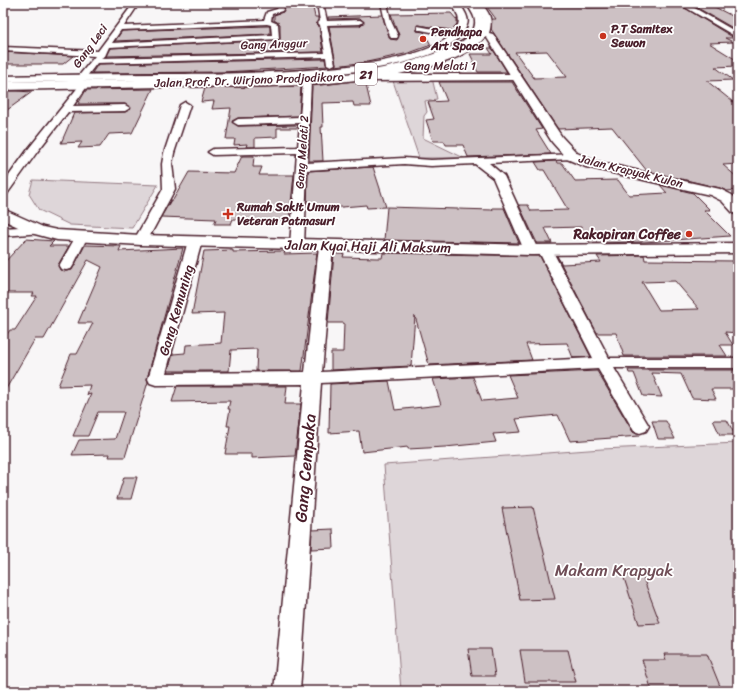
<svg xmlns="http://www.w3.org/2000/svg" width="741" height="694" viewBox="0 0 741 694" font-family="Sriracha,sans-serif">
<rect width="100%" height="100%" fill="#f8f6f7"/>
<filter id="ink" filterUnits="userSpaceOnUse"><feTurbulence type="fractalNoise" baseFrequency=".025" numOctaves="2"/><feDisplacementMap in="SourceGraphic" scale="8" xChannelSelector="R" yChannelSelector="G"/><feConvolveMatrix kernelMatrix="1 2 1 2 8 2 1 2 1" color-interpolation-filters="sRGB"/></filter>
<g filter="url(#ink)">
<!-- green -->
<g fill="#ded6d9" stroke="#947a82">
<polygon points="392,78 432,78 437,99 425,101 427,112 424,116 423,138 464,158 419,158"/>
<polygon points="33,180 158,185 132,228 70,225 39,210 29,194"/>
<polygon points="738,443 738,691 401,691 384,465 602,449"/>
</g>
<!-- building -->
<g fill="#cdc1c4" stroke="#4a1f2b" fill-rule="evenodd">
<polygon points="288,3 312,3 315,17 318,17 318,20 316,23 319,26 323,52 106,56 110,48 279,40 280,39 280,24 274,20 274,15 283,12"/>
<path d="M484 3H526L528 5 584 6 586 8 662 7 656 3H677L734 38H725L733 42 709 43 738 61V66L715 67 733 80 707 81 738 106V164L723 165 738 178V190L727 191 720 188 647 171 612 127 558 129 491 29 492 19H496ZM547 51 567 77 534 78 515 52Z"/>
<polygon points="689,3 707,3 738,19 738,31"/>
<polygon points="451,13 457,20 457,24 451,30 417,25 417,31 424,32 431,45 409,53 367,62 335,66 336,64 329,26 360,26 364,22 360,18 328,19 328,17 382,15 390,39 397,40 399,35 391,14"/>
<polygon points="267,26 270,26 270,34 115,41 122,31"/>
<polygon points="488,48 492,48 507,72 478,72 472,62 474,62 470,54 492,54"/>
<polygon points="3,52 73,56 63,64 3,64"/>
<polygon points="325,59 326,64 329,66 223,72 92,73 98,64"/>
<polygon points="363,80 365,81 371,106 354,106 353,102 322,103 323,127 321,127 323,161 309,161 312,86"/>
<polygon points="439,82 512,82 542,129 536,130 551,154 468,157 463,145 446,145 444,141 433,141 426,120 434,119 428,102 447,101"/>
<polygon points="301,86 299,116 238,118 232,121 238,126 298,125 298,128 277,128 277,137 255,138 255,147 246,147 247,144 234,145 235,139 226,139 231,108 212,109 214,101 201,102 205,88"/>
<polygon points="153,89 132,133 109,134 100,147 78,148 82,142 61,143 74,113 125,112 131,109 125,104 78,104 86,90"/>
<polygon points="3,91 17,91 32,92 3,113"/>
<polygon points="242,156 254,156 253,167 262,167 259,175 294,175 289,221 233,219 231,224 214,224 216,219 161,217 171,200 173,200 189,172 234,173"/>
<polygon points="556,161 557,163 562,163 575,181 618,180 629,195 667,193 660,185 693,193 710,210 704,210 730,236 644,242 590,243 581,227 545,228 552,243 537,243 519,205 528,205 531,211 568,210 544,170 540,170 535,162"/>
<polygon points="373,167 386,207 367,208 366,205 307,210 308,171"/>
<polygon points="387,207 493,210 492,208 504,208 519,243 384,240"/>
<polygon points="26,239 54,241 49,246 69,246 58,265 60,270 66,271 72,270 85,245 121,246 119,251 183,248 147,379 148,382 125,457 109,457 110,454 72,455 79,440 115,439 124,412 98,412 88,436 73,436 91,394 87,395 90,385 58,386 71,354 77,354 93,323 78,323 102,267 88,260 44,339 35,339 3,394 3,340 10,330 15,330 37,296 32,296 34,293 3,293 3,264"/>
<polygon points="233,250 233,252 285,251 284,254 317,253 302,371 256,371 257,349 231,350 229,371 168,371 173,354 185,353 186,345 221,343 224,313 192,314 204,251"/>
<polygon points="383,253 540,256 591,357 573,358 567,343 526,344 532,360 429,365 415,316 411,366 331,370 331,352 343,352 344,323 328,323 334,254 344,254 343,257 377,258 382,258"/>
<path d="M644 255 645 260 738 261V333L725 332 733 345H720L727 356H624L616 333H597L557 256 562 264 601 262 597 256ZM675 281 699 309 659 310 642 282Z"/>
<polygon points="628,370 735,370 738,374 738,389 711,389 716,399 692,398 681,374 652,373 662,397 643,396 634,373 629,373"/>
<polygon points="597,371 633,432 640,436 570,441 558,415 516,419 521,432 493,434 496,442 445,447 408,449 408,447 362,452 359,431 329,433 330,384 389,381 395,410 441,405 433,379 473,377 482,401 518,398 508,375"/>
<polygon points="177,386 287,386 285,404 301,404 295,456 252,458 252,454 225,454 230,426 227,426 230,409 228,409 230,401 172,402"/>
<polygon points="713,420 727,420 735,435 720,435"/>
<polygon points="652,421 666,421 675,439 658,439"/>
<polygon points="124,477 137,477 131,499 117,499"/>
<polygon points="533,507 555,599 520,600 502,508"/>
<polygon points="333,529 334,548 311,549 312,530"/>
<polygon points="623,575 642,575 660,623 639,624"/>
<polygon points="468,649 491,649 495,676 472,676"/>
<polygon points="520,650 568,650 576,682 525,682"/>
<polygon points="664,654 707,654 722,691 652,691 642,660 666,660"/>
</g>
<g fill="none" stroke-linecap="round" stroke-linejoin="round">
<defs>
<g id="minor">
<path d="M135 3 138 5 124 26 264 20 267 12 277 9 281 3H287L282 11 272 14 271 21 278 24 279 39 109 47 105 56 101 58 325 53 320 25 318 23 320 21 317 3H323L327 21 360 20 363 22 360 24 327 25 335 64 331 66 327 64 326 57 97 63 84 80 81 81 77 78 95 56 3 51V47L98 51 133 4ZM267 24 271 25 272 35 112 43 121 30Z"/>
<polygon points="381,3 387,3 391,21 398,36 397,38 391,38 390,36 385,21"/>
<polygon points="678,3 686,3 738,33 738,38"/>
<polygon points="418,26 456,33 460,35 456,37 421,30 418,30"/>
<polygon points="364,74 517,74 521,77 517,80 368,81 360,77"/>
<polygon points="307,79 311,82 307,163 404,158 431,160 576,154 577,156 572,159 489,163 504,176 538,250 536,253 526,253 524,250 493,178 475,164 431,166 404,164 307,170 304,245 302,248 292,248 290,245 297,153 213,155 208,152 213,149 298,147 300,123 238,125 233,122 238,119 300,117 303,82"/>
<polygon points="82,85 86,88 73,106 125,105 130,108 125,111 68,112 37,152 7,194 3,196 3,184 29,148 79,86"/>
<polygon points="185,102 190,105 174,153 172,164 175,189 146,243 136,243 134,240 163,189 162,164 164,153 180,105"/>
<polygon points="37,226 42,227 43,230 42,233 3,236 3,228"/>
<polygon points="82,232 87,233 88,236 73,266 71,269 66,270 61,269 59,266 76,236 77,233"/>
<polygon points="195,237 200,238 202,241 166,373 305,372 319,246 321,243 331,243 333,246 322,372 593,358 538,250 540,247 550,247 552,250 609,358 738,358 738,368 614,368 649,426 646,431 640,433 634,431 598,369 321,383 300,691 274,691 304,384 156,385 150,383 148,379 188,241 190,238"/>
</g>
<g id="tertiary">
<path d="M451 3H459C463 9 470 18 467 25 446 85 213 79 157 80 106 81 54 81 3 82V76C54 75 106 74 157 74 210 73 437 78 458 25 461 18 455 9 451 3Z"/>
<path d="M473 3H481C490 14 493 19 489 33L493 34 562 137 577 153 595 161 720 189 732 195 738 201V215L733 213 722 201 710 195 586 167 567 159 552 142 487 38 485 37C464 62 424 68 394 75L390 74 389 72 390 70C414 64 480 52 483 22 483 15 477 8 473 3Z"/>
<polygon points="3,209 43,227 57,230 141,235 531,245 738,243 738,253 531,255 141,245 57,240 31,233 3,220"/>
</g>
<path id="trunk" d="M466 3H475C496 32 477 43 450 55 361 93 258 85 163 87 110 88 56 89 3 90V82C70 81 138 80 205 79 286 78 371 81 446 49 455 45 469 40 473 30 479 20 471 11 466 3Z"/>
</defs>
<!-- minor casing -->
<use href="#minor" stroke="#4a1f2b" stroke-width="3"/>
<!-- tertiary casing -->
<use href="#tertiary" stroke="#4a1f2b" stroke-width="3"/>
<!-- trunk casing -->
<use href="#trunk" stroke="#4a1f2b" stroke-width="3"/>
<!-- minor -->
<use href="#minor" fill="#fff" fill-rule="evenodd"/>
<!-- tertiary -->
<use href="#tertiary" fill="#fff" fill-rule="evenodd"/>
<!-- trunk -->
<use href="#trunk" fill="#fff" fill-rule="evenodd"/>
</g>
</g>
<!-- markers -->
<g fill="#c8321e" stroke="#fff" stroke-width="1.5">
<circle cx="603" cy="36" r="4"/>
<circle cx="423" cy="39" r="4"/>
<path d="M226 208h4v4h4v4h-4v4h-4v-4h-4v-4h4z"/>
<circle cx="689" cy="234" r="4"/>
</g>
<g text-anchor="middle" stroke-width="3.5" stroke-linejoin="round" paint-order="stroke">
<!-- far-poi labels -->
<g font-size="12" font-weight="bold" fill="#4a1f2b" stroke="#fff" text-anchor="start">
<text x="611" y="33">P.T Samitex<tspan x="611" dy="14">Sewon</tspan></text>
<text x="431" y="36">Pendhapa<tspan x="431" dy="14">Art Space</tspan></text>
<text x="237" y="211">Rumah Sakit Umum<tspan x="237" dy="14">Veteran Patmasuri</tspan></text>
</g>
<!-- far-street labels -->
<g font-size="12" fill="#4a1f2b" stroke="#fff">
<text transform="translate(274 44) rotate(-2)" y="4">Gang Anggur</text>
<text transform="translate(90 46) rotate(-54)" y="4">Gang Leci</text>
<text x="440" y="70">Gang Melati 1</text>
<text transform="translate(249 80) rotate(-2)" y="4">Jalan Prof. Dr. Wirjono Prodjodikoro</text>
<text transform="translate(302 152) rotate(-86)" y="4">Gang Melati 2</text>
<text transform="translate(631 171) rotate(14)" y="4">Jalan Krapyak Kulon</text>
</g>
<!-- shield labels -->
<rect fill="#fff" stroke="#80626b" stroke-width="1" x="355" y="63" width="22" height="22" rx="3"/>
<g font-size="13" font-weight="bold" fill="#4a1f2b">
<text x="366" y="79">21</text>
</g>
<!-- poi labels -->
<g font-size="14" font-weight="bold" fill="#4a1f2b" stroke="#fff" text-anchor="end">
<text x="681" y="239">Rakopiran Coffee</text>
</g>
<!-- street labels -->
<g font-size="14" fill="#4a1f2b" stroke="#fff">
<text transform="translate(368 246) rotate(1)" y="5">Jalan Kyai Haji Ali Maksum</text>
<text transform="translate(176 310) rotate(-74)" y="5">Gang Kemuning</text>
</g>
<!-- near-street labels -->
<g font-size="17" fill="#4a1f2b" stroke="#fff">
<text transform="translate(305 468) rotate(-85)" y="6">Gang Cempaka</text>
</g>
<!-- near-park labels -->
<g font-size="17" fill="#6f4d56" stroke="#fff">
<text x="614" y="576">Makam Krapyak</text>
</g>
</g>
<!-- margin -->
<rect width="741" height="694" fill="none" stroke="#fff" stroke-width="16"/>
<rect x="8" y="8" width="725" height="678" fill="none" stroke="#4a1f2b" stroke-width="1.5" filter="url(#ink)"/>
</svg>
